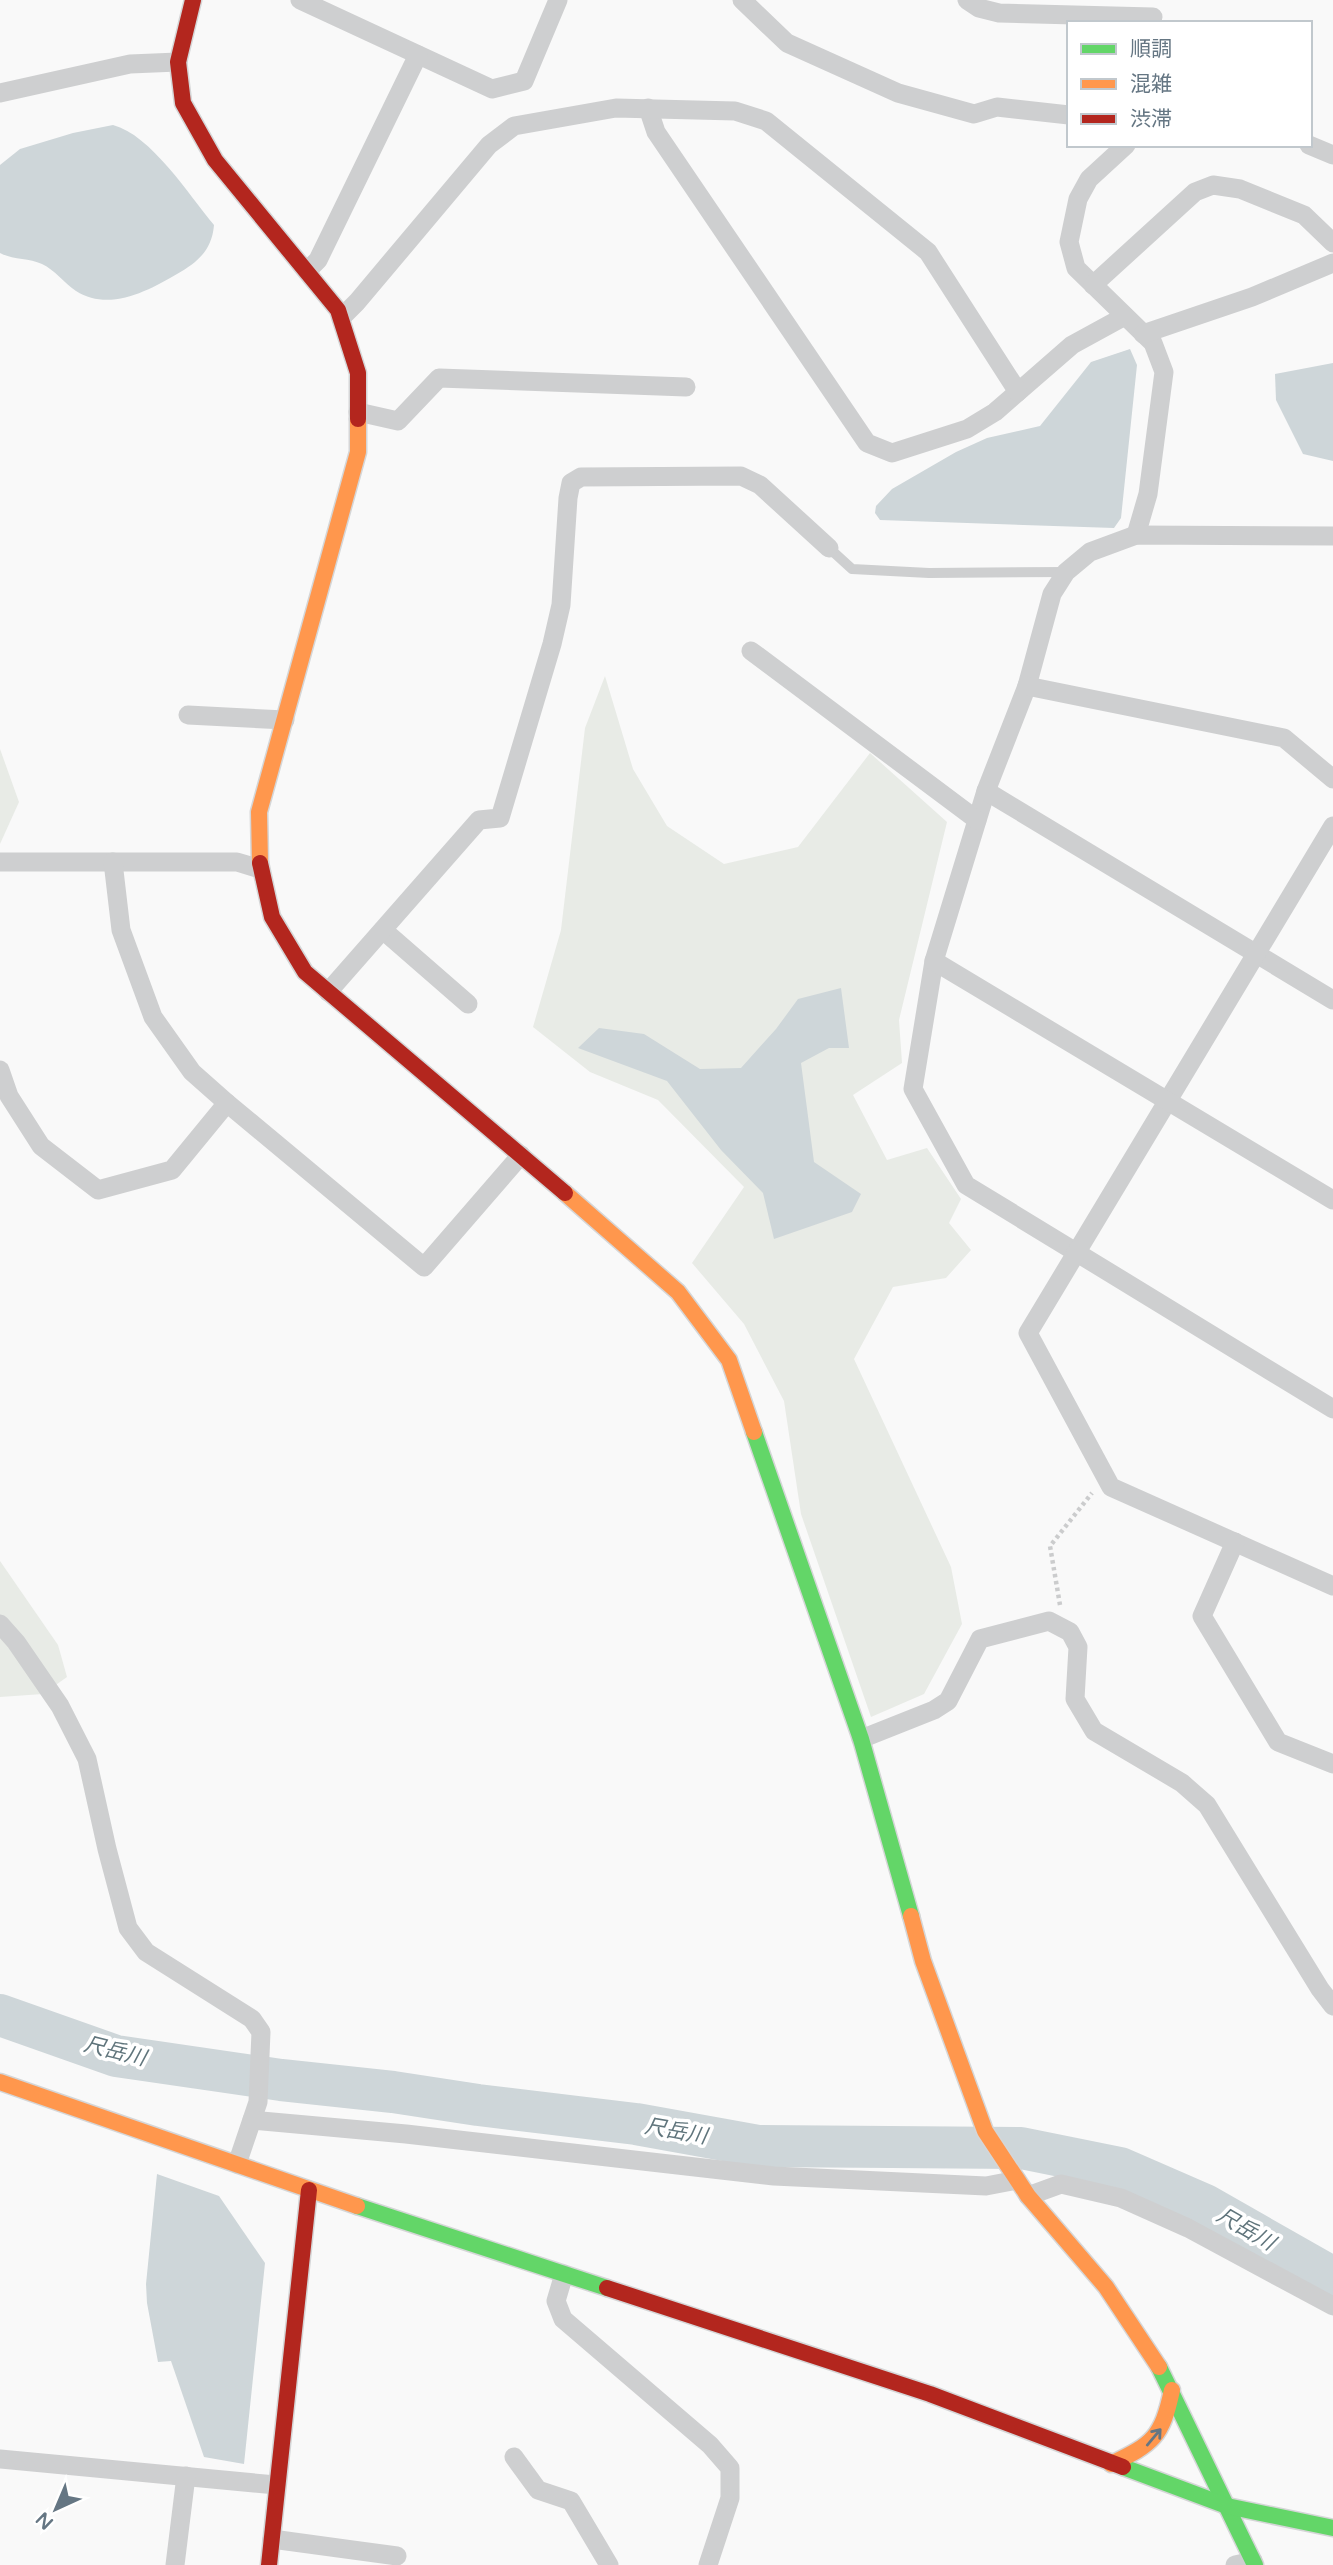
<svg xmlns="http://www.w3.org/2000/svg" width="1333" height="2565" viewBox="0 0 1333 2565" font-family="'Varela Round','Noto Sans JP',sans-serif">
<rect width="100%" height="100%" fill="#f9f9f9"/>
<!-- green -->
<g fill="#e8ebe6">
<polygon points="605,676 633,769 667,826 724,864 798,847 870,753 947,822 899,1020 902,1063 853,1095 887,1160 927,1148 961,1199 949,1223 971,1250 946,1278 893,1287 854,1359 951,1567 962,1624 924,1694 871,1717 801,1514 784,1401 744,1324 692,1263 744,1187 658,1100 590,1072 533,1027 561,930 585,728"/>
<polygon points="0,749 19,802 0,844"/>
<polygon points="0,1561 58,1645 67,1677 43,1694 0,1697"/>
</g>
<!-- water -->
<g fill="#ced6d9">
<path d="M113 125C151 135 189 195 214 225 212 250 198 262 177 274 148 291 109 312 76 291 64 283 55 270 42 264 29 258 13 260 0 253V165L20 149 73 133Z"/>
<polygon points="1130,349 1137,365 1121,518 1114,528 880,520 875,513 876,506 892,489 956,452 987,438 1040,426 1091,362"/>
<polygon points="1333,363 1333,461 1303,454 1276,400 1275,374"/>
<polygon points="841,988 849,1048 829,1048 801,1063 814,1162 861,1194 852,1212 774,1239 763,1193 721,1150 667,1081 578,1048 599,1028 644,1034 700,1069 741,1068 776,1029 798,999"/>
<polygon points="157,2174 219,2196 265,2263 244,2464 204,2457 171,2361 158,2362 147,2303 146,2284"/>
</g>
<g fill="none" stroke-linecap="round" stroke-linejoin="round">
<!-- river -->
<polyline stroke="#ced6d9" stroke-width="42" points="0,2015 116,2056 281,2080 393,2092 478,2105 636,2124 758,2146 1021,2148 1120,2168 1205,2205 1333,2278"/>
<defs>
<g id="fast">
<polyline points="754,1432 861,1739 911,1916"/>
<polyline points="357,2206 607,2288"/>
<polyline points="1159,2367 1255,2565"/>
<polyline points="1123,2467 1227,2506 1333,2528"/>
</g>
<g id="slow">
<polyline points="260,863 259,812 358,452 358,419"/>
<polyline points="565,1193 678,1292 729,1360 754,1432"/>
<polyline points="911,1916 923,1961 985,2131 1028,2196 1106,2287 1159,2367"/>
<polyline points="0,2082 357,2206"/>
<path d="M1111 2464C1153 2444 1162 2437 1172 2390"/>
</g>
<g id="jam">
<polyline points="193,0 178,62 183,103 215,160 338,310 358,373 358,419"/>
<polyline points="260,863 272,917 305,972 565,1193"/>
<polyline points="607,2288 930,2394 1123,2467"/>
<polyline points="269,2565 309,2190"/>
</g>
</defs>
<!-- fast casing -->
<use href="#fast" stroke="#d5d6d7" stroke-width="19"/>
<!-- slow casing -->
<use href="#slow" stroke="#d5d6d7" stroke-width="19"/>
<!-- jam casing -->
<use href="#jam" stroke="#d5d6d7" stroke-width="19"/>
<!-- path -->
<polyline stroke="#cbcccd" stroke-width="4.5" stroke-dasharray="3.5 3.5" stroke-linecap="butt" points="1060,1605 1050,1546 1092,1493"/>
<!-- lane -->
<polyline stroke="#cecfd0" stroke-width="10" points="829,548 852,569 929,573 1066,572"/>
<!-- street -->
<g stroke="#cecfd0" stroke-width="19">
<polyline points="300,0 492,89 524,81 558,0"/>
<polyline points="742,0 787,43 898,93 974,114 997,107 1069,115"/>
<polyline points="967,0 979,8 999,13 1153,17"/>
<polyline points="0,93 130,64 178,62"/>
<polyline points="648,108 656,132 867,443 892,453 967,429 995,412 1072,345 1125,316"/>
<polyline points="1126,145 1089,179 1078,199 1069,242 1076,268 1153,343 1164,372 1148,494 1136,535"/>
<polyline points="1309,145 1333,155"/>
<polyline points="307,271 318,260 418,55"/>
<polyline points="1093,285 1195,192 1213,185 1240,189 1304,215 1333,243"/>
<polyline points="341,318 357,302 489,145 514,126 616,108 735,111 766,121 928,252 1018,392"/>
<polyline points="1143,334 1252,297 1333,263"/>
<polyline points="358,412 398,421 439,378 686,387"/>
<polyline points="1333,536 1136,535 1090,552 1066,572 1052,594 1027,686 986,791 934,961 913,1089 966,1185 1333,1409"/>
<polyline points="751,651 977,820"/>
<polyline points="1027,686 1284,738 1333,779"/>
<polyline points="188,715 285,720"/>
<polyline points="986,791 1333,1000"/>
<polyline points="1333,826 1028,1333 1111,1487 1333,1586"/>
<polyline points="0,862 237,862 260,869"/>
<polyline points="113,862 121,930 153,1017 192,1072 227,1103"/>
<polyline points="383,930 468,1004"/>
<polyline points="934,961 1333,1200"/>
<polyline points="328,992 479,820 500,818 552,644 561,605 568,498 571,483 581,477 741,476 760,485 829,548"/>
<polyline points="0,1070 9,1096 41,1146 98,1190 172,1170 227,1103 424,1267 521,1155"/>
<polyline points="1235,1542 1202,1616 1278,1742 1333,1764"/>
<polyline points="0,1624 16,1642 60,1706 87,1759 107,1849 128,1928 146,1952 252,2019 261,2032 258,2102 237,2164"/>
<polyline points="861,1739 934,1710 948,1701 980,1639 1049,1621 1070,1632 1078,1647 1075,1699 1094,1731 1182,1783 1207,1805 1320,1989 1333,2006"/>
<polyline points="252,2120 406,2134 774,2176 986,2186 1017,2180"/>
<polyline points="1028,2196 1061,2184 1121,2198 1188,2228 1333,2306"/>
<polyline points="564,2274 556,2301 563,2319 710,2445 730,2468 730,2498 708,2565"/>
<polyline points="514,2457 538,2490 571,2501 609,2565"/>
<polyline points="0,2459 276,2485"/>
<polyline points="272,2539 397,2556"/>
<polyline points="175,2565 186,2476"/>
<polyline points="1235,2565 1253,2561"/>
</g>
<!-- fast -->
<use href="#fast" stroke="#63d668" stroke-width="16"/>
<!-- slow -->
<use href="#slow" stroke="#ff974d" stroke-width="16"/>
<!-- jam -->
<use href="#jam" stroke="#b3261e" stroke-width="16"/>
</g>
<!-- one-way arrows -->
<defs><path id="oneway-shaft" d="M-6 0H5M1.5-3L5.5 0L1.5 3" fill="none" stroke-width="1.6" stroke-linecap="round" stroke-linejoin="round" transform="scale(1.75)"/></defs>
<use stroke="#657683" href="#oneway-shaft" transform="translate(1154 2437) rotate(-50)"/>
<g text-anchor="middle" stroke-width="7" stroke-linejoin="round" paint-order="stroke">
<!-- water labels -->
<g font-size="21" font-style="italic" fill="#60757c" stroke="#fff">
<text transform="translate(115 2051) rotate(14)" y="7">尺岳川</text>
<text transform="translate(676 2131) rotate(10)" y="7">尺岳川</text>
<text transform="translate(1246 2229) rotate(30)" y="7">尺岳川</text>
</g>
</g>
<!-- legend -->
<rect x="1067" y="21" width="245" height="126" fill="#ffffff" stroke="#c1c8cd" stroke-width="2"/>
<rect x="1081" y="44" width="35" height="10" fill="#63d668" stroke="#c1c8cd" stroke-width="2"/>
<text x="1130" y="56" font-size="21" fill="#657683">順調</text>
<rect x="1081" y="79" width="35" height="10" fill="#ff974d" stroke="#c1c8cd" stroke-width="2"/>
<text x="1130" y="91" font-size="21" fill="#657683">混雑</text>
<rect x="1081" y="114" width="35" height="10" fill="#b3261e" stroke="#c1c8cd" stroke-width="2"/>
<text x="1130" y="126" font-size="21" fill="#657683">渋滞</text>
<!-- north arrow -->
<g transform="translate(56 2509) rotate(224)" stroke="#ffffff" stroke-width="5" paint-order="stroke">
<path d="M0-5L12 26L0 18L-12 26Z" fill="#657683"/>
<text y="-10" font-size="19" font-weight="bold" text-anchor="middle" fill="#657683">N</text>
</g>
</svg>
